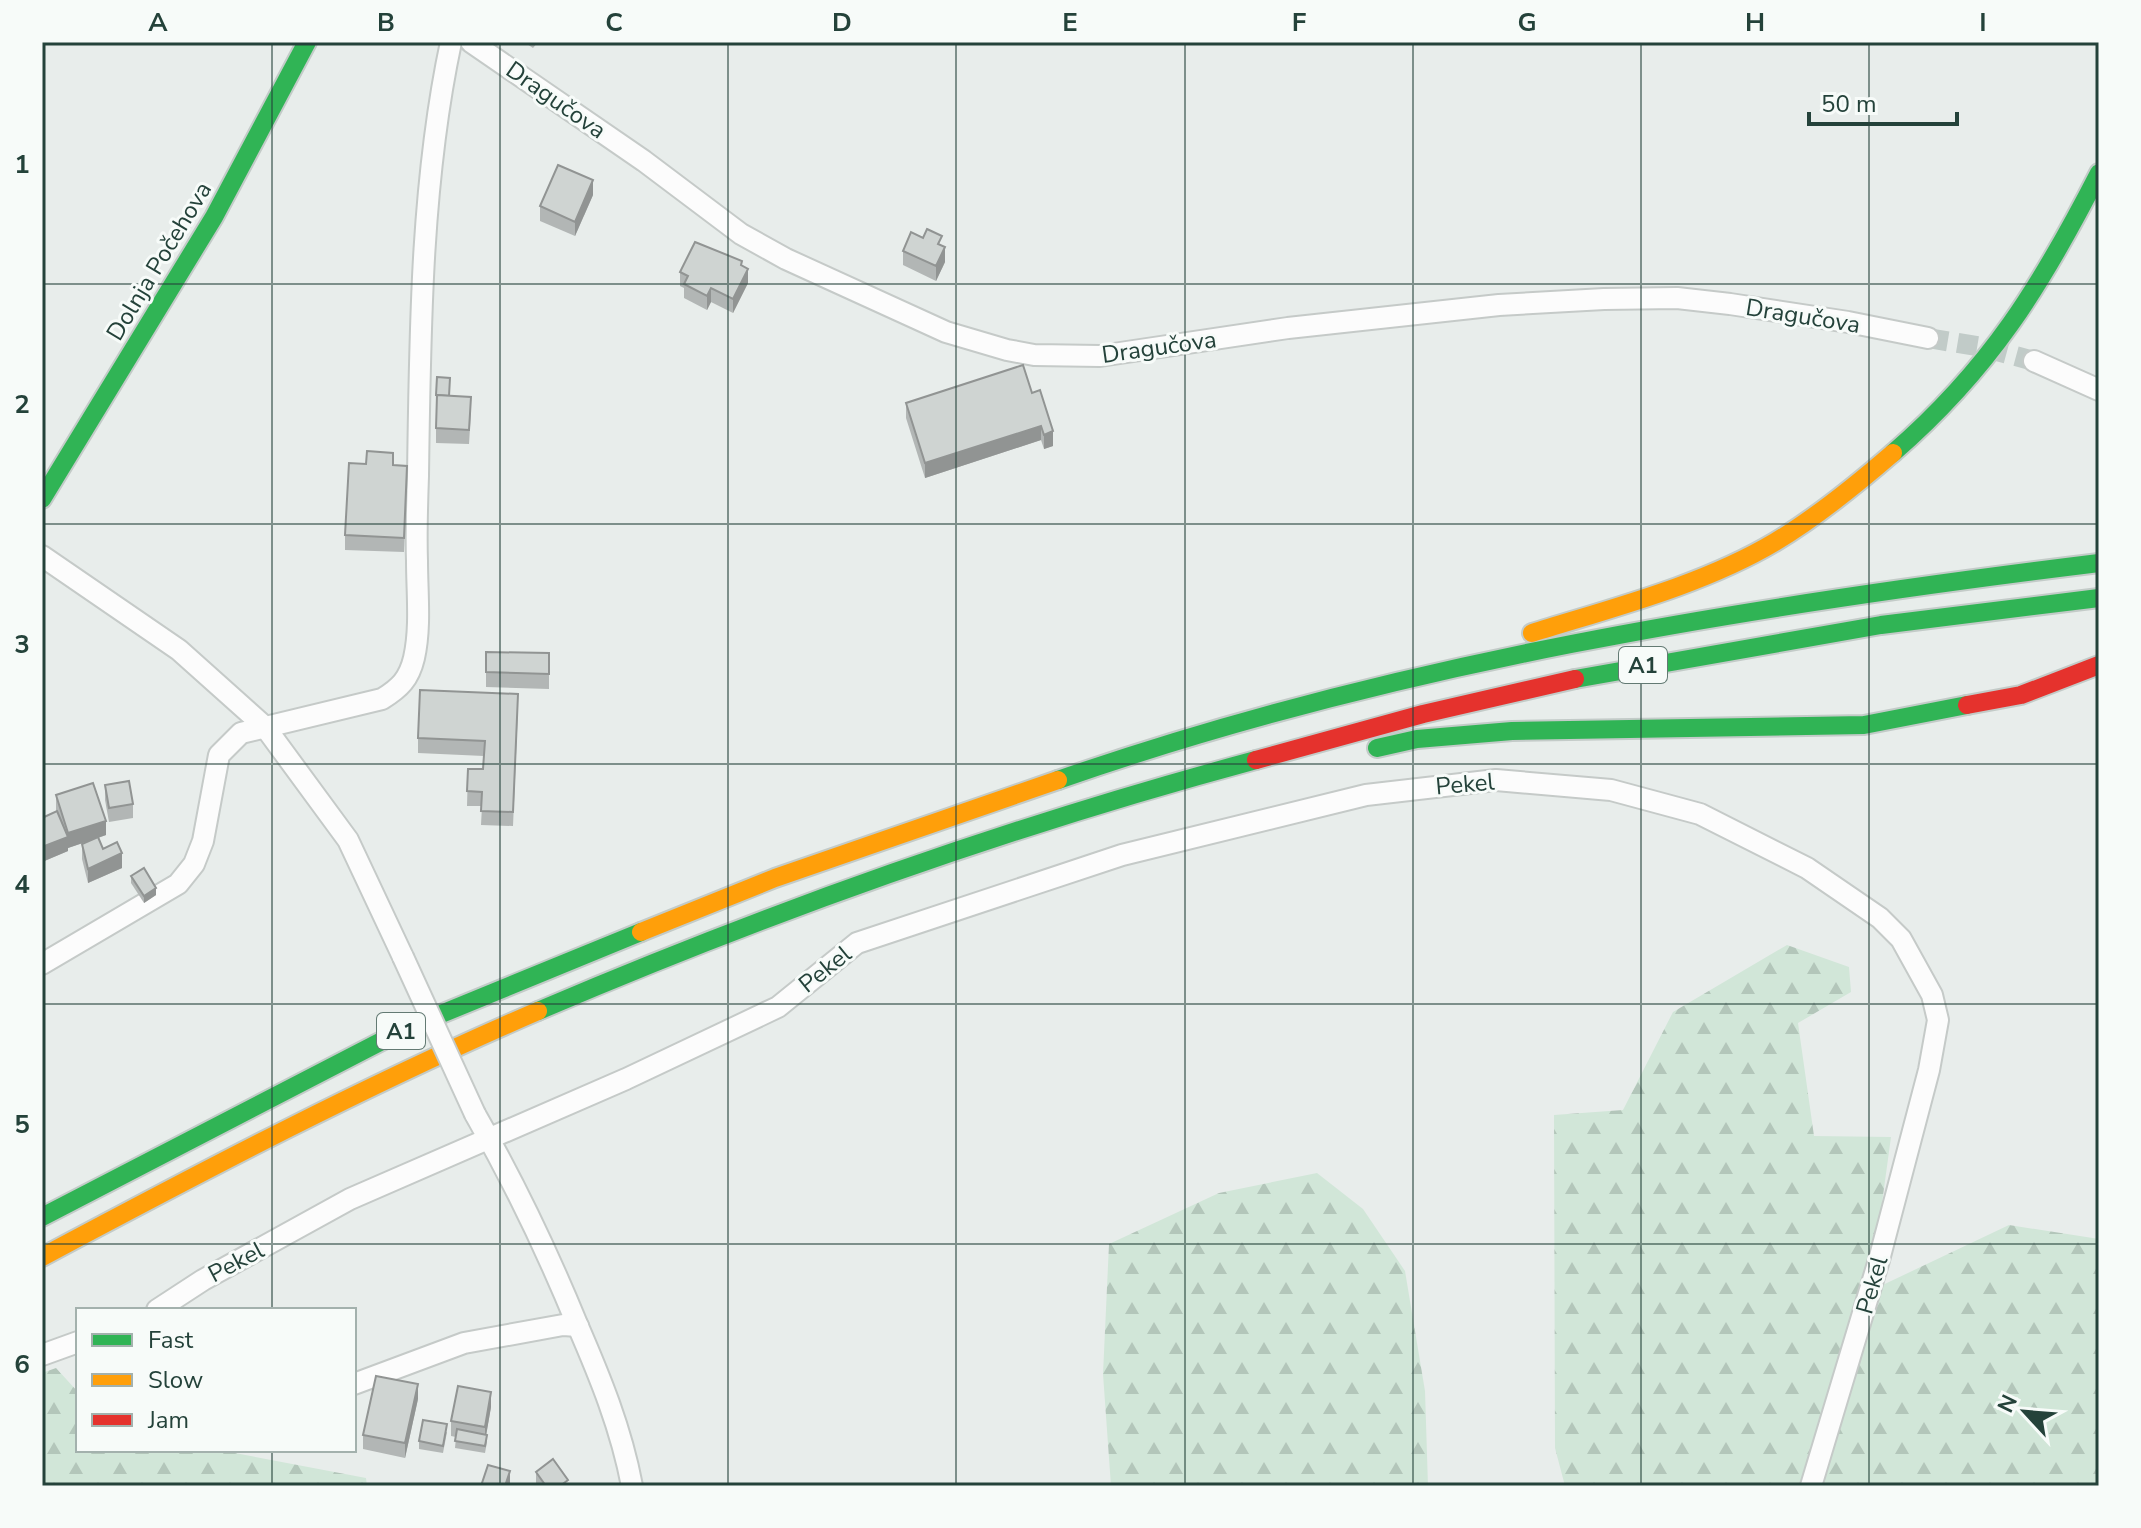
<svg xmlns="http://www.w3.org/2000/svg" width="2141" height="1528" viewBox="0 0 2141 1528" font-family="'Nunito Sans',sans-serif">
<defs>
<pattern id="forest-firs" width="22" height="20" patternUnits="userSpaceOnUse" patternTransform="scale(2)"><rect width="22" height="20" fill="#d1e6d8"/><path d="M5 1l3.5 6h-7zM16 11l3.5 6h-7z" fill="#b3c6ba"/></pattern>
</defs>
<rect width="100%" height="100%" fill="#e8edeb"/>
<!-- forest -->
<g fill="url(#forest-firs)">
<polygon points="1787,945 1849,967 1851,992 1798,1023 1814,1136 1891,1137 1870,1291 2009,1225 2099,1239 2099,1486 1565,1486 1555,1448 1554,1115 1623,1110 1673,1012"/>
<polygon points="1317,1173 1363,1209 1405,1271 1425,1391 1428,1486 1111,1486 1103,1374 1109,1244 1219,1193"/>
<polygon points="56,1368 78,1392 78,1450 219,1450 366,1478 367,1486 42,1486 42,1373"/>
</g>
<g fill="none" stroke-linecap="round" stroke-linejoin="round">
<!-- street-tunnel -->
<polyline stroke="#c1cbc8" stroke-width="20" stroke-dasharray="20 10" stroke-linecap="butt" points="1928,338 1982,347 2034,361"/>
<defs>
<g id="street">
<polyline points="471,42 644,161 741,234 786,259 946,332 1007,350 1034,355 1100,356 1288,328 1499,305 1604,299 1677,298 1730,304 1848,322 1928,338"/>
<polyline points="2034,361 2099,390"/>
<polyline points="42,556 179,650 265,727 348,840 403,957"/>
<path d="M42 964 178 884 194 864 203 841 219 755 241 733 382 699C400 688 409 679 414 658 421 627 417 592 417 561 416 533 417 504 418 476 420 333 421 182 451 42"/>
<path d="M475 1114C514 1182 547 1251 577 1324 600 1377 621 1428 632 1486"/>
<polyline points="157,1310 203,1280 350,1199 626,1079 778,1007 857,943 1122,855 1366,795 1496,780 1611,790 1700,814 1807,868 1880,918 1901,939 1932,995 1938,1020 1929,1070 1879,1260 1811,1486"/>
<polyline points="42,1355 78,1342"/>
<polyline points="354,1384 464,1343 563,1325 578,1326"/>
</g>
<g id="fast">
<path d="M1893 453C1990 369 2041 286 2099 173"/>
<polyline points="42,499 214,217 307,42"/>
<polyline points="1575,679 1881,625 2099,598"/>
<polyline points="1377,748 1417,739 1512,731 1864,725 1967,705"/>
<path d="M1058 780C1393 663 1748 606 2099 563"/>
<path d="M538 1011C772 911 1011 826 1256 760"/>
<polyline points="42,1217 407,1028 641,932"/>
</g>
<g id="slow">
<path d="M1532 633C1612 608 1703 585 1775 542 1817 517 1856 485 1893 453"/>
<polyline points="641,932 775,878 1058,780"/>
<path d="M42 1257C205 1170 368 1084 538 1011"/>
</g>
<g id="jam">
<polyline points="1967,705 2021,695 2099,665"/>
<polyline points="1256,760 1423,714 1575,679"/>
</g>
</defs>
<!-- street casing -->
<use href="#street" stroke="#c5cac8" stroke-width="24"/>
<!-- fast casing -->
<use href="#fast" stroke="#c3cbc8" stroke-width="22"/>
<!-- slow casing -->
<use href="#slow" stroke="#c3cbc8" stroke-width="22"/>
<!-- jam casing -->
<use href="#jam" stroke="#c3cbc8" stroke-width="22"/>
<!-- street -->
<use href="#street" stroke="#fcfcfc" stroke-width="20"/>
<!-- fast -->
<use href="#fast" stroke="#30b455" stroke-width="18"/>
<!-- slow -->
<use href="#slow" stroke="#ff9f0a" stroke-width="18"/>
<!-- jam -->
<use href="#jam" stroke="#e5322d" stroke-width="18"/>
<defs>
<polyline id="street-bridge" points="403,957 475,1114"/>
</defs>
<!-- street-bridge casing -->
<use href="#street-bridge" stroke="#c5cac8" stroke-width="24" stroke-linecap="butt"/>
<!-- street-bridge -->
<use href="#street-bridge" stroke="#fcfcfc" stroke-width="20"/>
</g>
<!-- wall -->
<g fill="#b2b6b5">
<polygon points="524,42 538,42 533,48"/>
<polygon points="593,195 575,236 540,221 540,206"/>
<polygon points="942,246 945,262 936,281 903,265 903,251"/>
<polygon points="742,266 748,283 733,313 711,302 707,310 684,298 684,288 680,286 680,272"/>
<polygon points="1032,393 1053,446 1044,449 1041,440 925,478 906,418 906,403"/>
<polygon points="436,395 449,396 471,411 469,444 436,443"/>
<polygon points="393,465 407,480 404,552 345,550 345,535"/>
<polygon points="486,652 549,653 549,689 486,687"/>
<polygon points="518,709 513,826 481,825 482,806 467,806 468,769 483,769 484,756 418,753 418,738"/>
<polygon points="105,785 133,804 133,818 109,822 105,800"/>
<polygon points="56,795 106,835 98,838 103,849 122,868 88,883 82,859 82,844 92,840 68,848 68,846 68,851 42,862 42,818 56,812"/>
<polygon points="131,876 156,895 144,903 131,883"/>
<polygon points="418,1399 405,1458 363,1449 363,1435"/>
<polygon points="491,1407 486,1435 487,1442 485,1453 455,1448 456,1437 451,1436 451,1421"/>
<polygon points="447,1432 443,1453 419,1449 419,1441"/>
<polygon points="536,1472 568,1486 536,1486"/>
</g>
<!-- shaded-wall -->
<g fill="#919493">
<polygon points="593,180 593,195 575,236 575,222"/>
<polygon points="945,247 945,262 936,281 936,266"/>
<polygon points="748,269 748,283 733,313 733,299"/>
<polygon points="711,288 711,302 707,310 707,296"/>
<polygon points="1041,426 1041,440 925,478 925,463"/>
<polygon points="1053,431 1053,446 1044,449 1044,435"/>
<polygon points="106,821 106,835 68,848 68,833"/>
<polygon points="68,837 68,851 42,862 42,847"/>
<polygon points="122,853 122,868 88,883 88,869"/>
<polygon points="156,888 156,895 144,903 144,896"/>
<polygon points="418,1384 418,1399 405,1458 405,1443"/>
<polygon points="491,1392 491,1407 485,1442 485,1427"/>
<polygon points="510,1471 510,1486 505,1486"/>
</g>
<!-- building -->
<g fill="#cfd4d2" stroke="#919493" stroke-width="2">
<polygon points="558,165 593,180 575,222 540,206"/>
<polygon points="927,229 942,236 938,244 945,247 936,266 903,251 911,232 923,238"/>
<polygon points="695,242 742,261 741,265 748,269 733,299 711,288 707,296 684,284 688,276 680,272"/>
<polygon points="1023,365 1032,393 1040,390 1053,431 1044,435 1041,426 925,463 906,403"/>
<polygon points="437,377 450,378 449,396 436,395"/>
<polygon points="437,395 471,397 469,430 436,428"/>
<polygon points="367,451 393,453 393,465 407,466 404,538 345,535 349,463 366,464"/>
<polygon points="486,652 549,653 549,674 486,672"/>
<polygon points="420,690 518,694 513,812 481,811 482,792 467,791 468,769 483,769 485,741 418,738"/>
<polygon points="129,781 133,804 109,808 105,785"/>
<polygon points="93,783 106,821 68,833 56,795"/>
<polygon points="57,811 68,837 42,847 42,818"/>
<polygon points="98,837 103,849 117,842 122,853 88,869 82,844"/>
<polygon points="144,868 156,888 144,896 131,876"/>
<polygon points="376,1376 418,1384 405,1443 363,1435"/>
<polygon points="458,1386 491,1392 485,1427 451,1421"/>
<polygon points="423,1420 447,1424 443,1446 419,1441"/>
<polygon points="457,1429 487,1435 485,1446 455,1441"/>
<polygon points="553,1459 568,1480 560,1486 546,1486 536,1472"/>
<polygon points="488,1465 510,1471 505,1486 481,1486"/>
</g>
<!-- grid -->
<path fill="none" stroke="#24423a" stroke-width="2" stroke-opacity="0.55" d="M272 42V1310M500 42V1486M728 42V1486M956 42V1486M1185 42V1486M1413 42V1486M1641 42V1486M1869 42V1486M42 284H2099M42 524H2099M42 764H2099M42 1004H2099M42 1244H2099M272 1450V1486"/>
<g text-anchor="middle" stroke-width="6" stroke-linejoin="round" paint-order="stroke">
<!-- shield labels -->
<g fill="#f7fbf9" stroke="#637a73" stroke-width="2">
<rect x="1619" y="647" width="48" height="36" rx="6"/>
<rect x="377" y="1013" width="48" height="36" rx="6"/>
</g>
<g font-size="22" font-weight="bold" fill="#24423a">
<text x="1643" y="673">A1</text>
<text x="401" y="1039">A1</text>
</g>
<!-- street labels -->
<g font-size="24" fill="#24423a" stroke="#f7fbf9">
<text transform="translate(556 100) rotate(35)" y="8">Dragučova</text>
<text transform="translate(159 261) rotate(-59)" y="8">Dolnja Počehova</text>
<text transform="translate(1803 316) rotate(9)" y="8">Dragučova</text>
<text transform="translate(1159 347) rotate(-8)" y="8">Dragučova</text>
<text transform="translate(1465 784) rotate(-5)" y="8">Pekel</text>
<text transform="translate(825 969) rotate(-39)" y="8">Pekel</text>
<text transform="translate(236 1262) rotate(-28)" y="8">Pekel</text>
<text transform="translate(1872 1285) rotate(-74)" y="8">Pekel</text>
</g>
</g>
<!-- border -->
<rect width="2141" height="1528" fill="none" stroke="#f7fbf9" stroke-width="88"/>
<!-- legend -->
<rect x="76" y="1308" width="280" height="144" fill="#f7fbf9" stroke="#a3b1ad" stroke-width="2"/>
<rect x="92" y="1334" width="40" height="12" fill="#30b455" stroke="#a3b1ad" stroke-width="2"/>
<text x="148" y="1348" font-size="24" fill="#24423a">Fast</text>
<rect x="92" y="1374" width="40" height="12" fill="#ff9f0a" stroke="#a3b1ad" stroke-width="2"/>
<text x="148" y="1388" font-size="24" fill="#24423a">Slow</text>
<rect x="92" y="1414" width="40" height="12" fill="#e5322d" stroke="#a3b1ad" stroke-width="2"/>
<text x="148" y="1428" font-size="24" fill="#24423a">Jam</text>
<!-- north arrow -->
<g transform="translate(2025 1412) rotate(296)" stroke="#f7fbf9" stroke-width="6" paint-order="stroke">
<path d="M0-6L14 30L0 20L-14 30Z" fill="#24423a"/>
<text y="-12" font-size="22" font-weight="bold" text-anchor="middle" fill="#24423a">N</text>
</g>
<!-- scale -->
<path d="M1809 112v12h148v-12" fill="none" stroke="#24423a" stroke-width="4"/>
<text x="1821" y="112" font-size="24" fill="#24423a" stroke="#f7fbf9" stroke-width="6" paint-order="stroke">50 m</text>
<rect x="44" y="44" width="2053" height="1440" fill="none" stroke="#24423a" stroke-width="3"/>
<g font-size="26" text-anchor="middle" font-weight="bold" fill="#24423a">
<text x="158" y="31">A</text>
<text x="386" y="31">B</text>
<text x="614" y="31">C</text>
<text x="842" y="31">D</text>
<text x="1070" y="31">E</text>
<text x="1299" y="31">F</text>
<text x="1527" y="31">G</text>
<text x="1755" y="31">H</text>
<text x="1983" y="31">I</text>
<text x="22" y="173">1</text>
<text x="22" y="413">2</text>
<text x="22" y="653">3</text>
<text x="22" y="893">4</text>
<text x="22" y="1133">5</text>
<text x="22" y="1373">6</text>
</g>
</svg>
